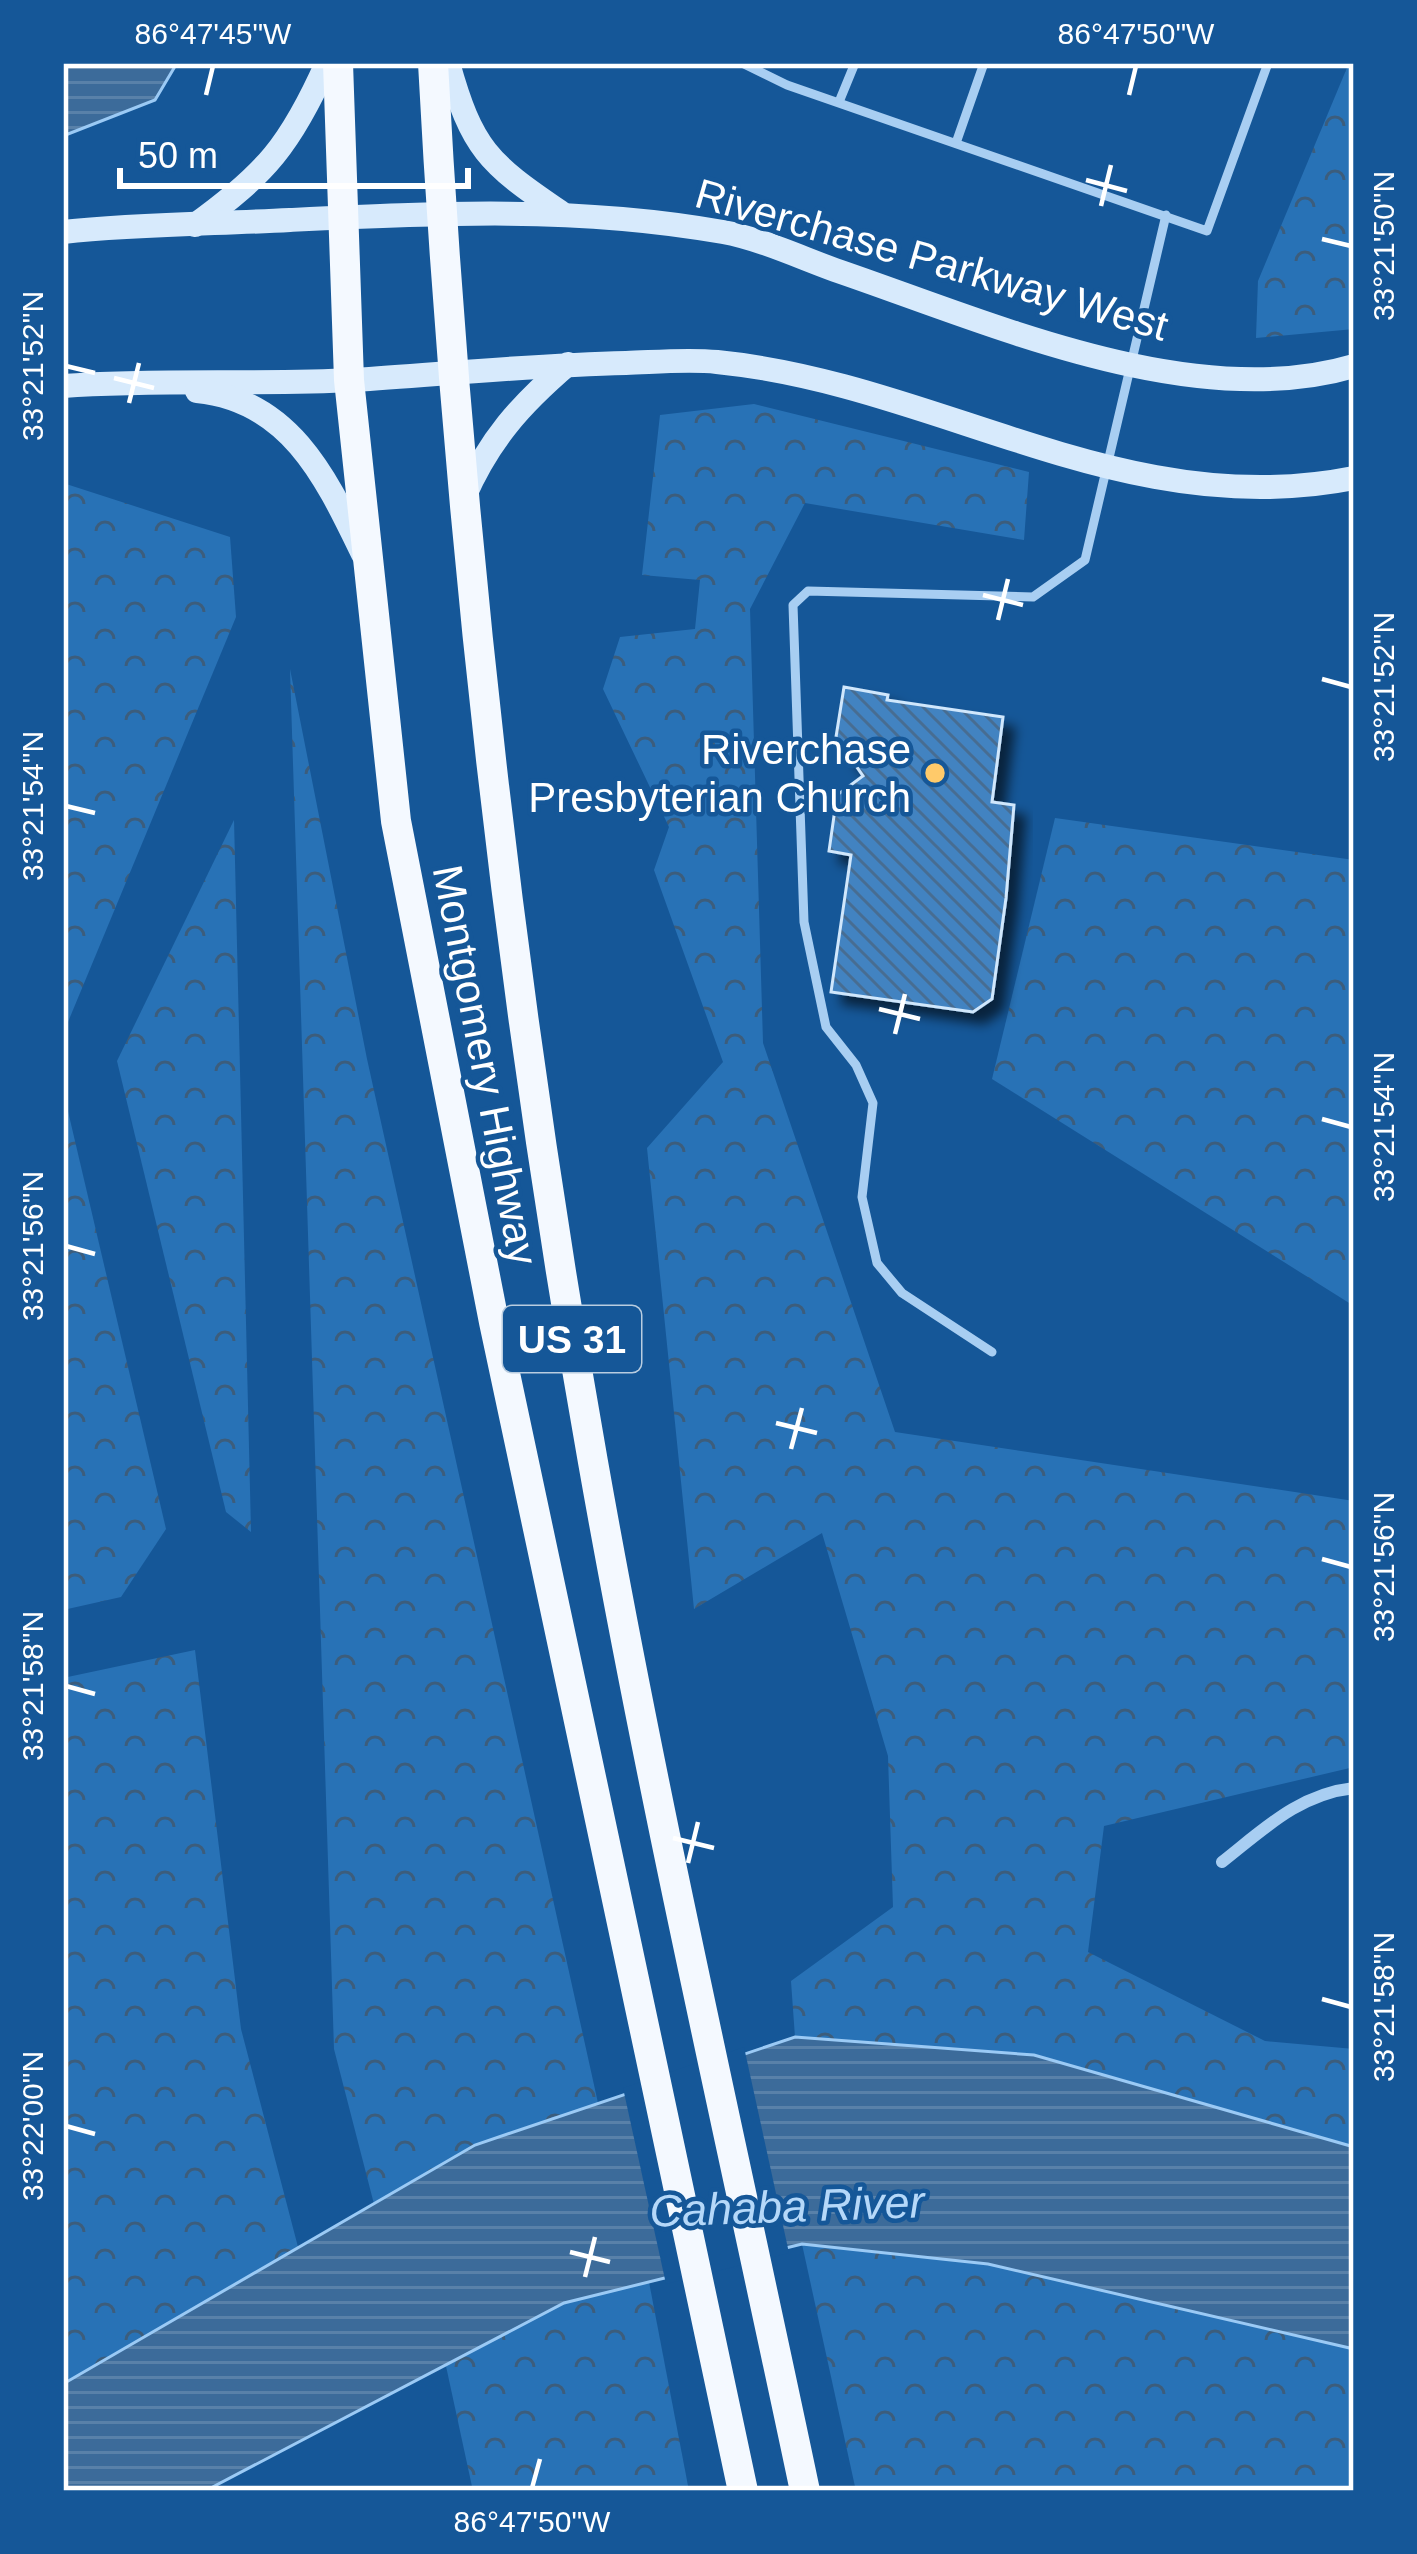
<svg xmlns="http://www.w3.org/2000/svg" width="1417" height="2554" viewBox="0 0 1417 2554" font-family="Arial,sans-serif">
<defs>
<pattern id="forest-crowns" width="20" height="18" patternUnits="userSpaceOnUse" patternTransform="scale(3)"><rect width="20" height="18" fill="#2872b6"/><path d="M2 6a3 3 0 1 1 6 0M12 15a3 3 0 1 1 6 0" fill="none" stroke="#3c5d7c"/></pattern>
<pattern id="water-rules" width="6" height="5" patternUnits="userSpaceOnUse" patternTransform="scale(3)"><rect width="6" height="5" fill="#3c6b9a"/><path d="M0 2.5h6" fill="none" stroke="#5981a9"/></pattern>
<pattern id="building-back-hatch" width="6" height="6" patternUnits="userSpaceOnUse" patternTransform="scale(3)"><rect width="6" height="6" fill="#4383c1"/><path d="M-1 5l2 2M0 0l6 6M5-1l2 2" fill="none" stroke="#476d92"/></pattern>
<filter id="shadow"><feDropShadow dx="11" dy="11" stdDeviation="6" flood-color="#0009"/></filter>
</defs>
<rect width="100%" height="100%" fill="#155798"/>
<!-- forest -->
<g fill="url(#forest-crowns)">
<polygon points="1349,63 1354,63 1354,329 1256,338 1258,281"/>
<polygon points="754,404 1029,472 1024,540 805,503 750,609 763,1043 895,1432 1354,1501 1354,1767 1104,1826 1088,1952 1265,2041 1354,2049 1354,2147 1034,2055 795,2037 791,1981 893,1907 888,1756 822,1533 694,1609 647,1148 723,1062 654,870 669,827 603,689 620,637 695,629 700,580 642,575 660,415"/>
<polygon points="63,483 230,537 236,617 63,1034"/>
<polygon points="290,669 367,1059 598,2103 475,2145 374,2204 334,2049"/>
<polygon points="1055,818 1354,860 1354,1306 992,1079"/>
<polygon points="234,820 251,1532 226,1512 117,1061"/>
<polygon points="63,1090 166,1529 121,1597 63,1610"/>
<polygon points="195,1650 241,2029 298,2247 63,2384 63,1678"/>
<polygon points="802,2244 988,2264 1354,2349 1354,2491 856,2491"/>
<polygon points="649,2282 689,2491 473,2491 446,2366 564,2303"/>
</g>
<!-- water -->
<g fill="url(#water-rules)" stroke="#9bcaf5" stroke-width="3">
<polygon points="63,63 177,63 155,100 63,136"/>
<polygon points="795,2037 1034,2055 1354,2147 1354,2349 988,2264 802,2244 564,2303 205,2491 63,2491 63,2384 475,2145"/>
</g>
<!-- pier -->
<polygon fill="#155798" points="744,2047 789,2253 666,2284 623,2088"/>
<!-- building -->
<polygon fill="url(#building-back-hatch)" stroke="#d0e7fc" stroke-width="3" filter="url(#shadow)" points="844,687 888,695 887,700 1003,717 992,802 1014,805 1006,898 992,999 973,1012 831,992 851,855 829,851 837,795 863,776 836,737"/>
<g fill="none" stroke-linecap="round" stroke-linejoin="round">
<!-- lane -->
<g stroke="#a8cef2" stroke-width="9">
<polyline points="742,63 787,85 1207,231 1268,63"/>
<polyline points="839,102 855,63"/>
<polyline points="956,143 984,63"/>
<polyline points="992,1352 902,1293 877,1263 862,1197 873,1103 856,1065 826,1027 804,922 793,605 808,591 1033,597 1085,560 1166,215"/>
</g>
<!-- street -->
<path stroke="#a8cef2" stroke-width="12" d="M1222 1862C1264 1829 1299 1794 1354 1788"/>
<!-- secondary -->
<g stroke="#d7eafc" stroke-width="24">
<path d="M448 63C472 149 488 163 560 212"/>
<path d="M195 225C266 174 291 144 327 63"/>
<path d="M63 232C138 224 214 224 290 220 436 213 578 206 723 232 761 239 799 257 835 270 988 322 1192 414 1354 366"/>
<path d="M63 386C160 379 257 385 354 380 445 374 535 365 626 363 656 362 688 359 717 362 939 384 1125 524 1354 478"/>
<path d="M197 391C291 400 327 480 363 554"/>
<path d="M464 497C489 440 520 405 568 364"/>
</g>
<!-- primary -->
<g stroke="#f4f9ff" stroke-width="30">
<polyline points="338,63 349,380 396,821 494,1322 743,2491"/>
<path d="M433 63C458 533 511 999 593 1462 654 1807 733 2149 805 2491"/>
</g>
</g>
<!-- ticks -->
<path fill="none" stroke="#fff" stroke-width="4.5" d="M206 95 213 66M1129 95 1136 66M1086 180 1127 191M1101 206 1111 165M1322 239 1351 246M66 366 95 373M114 378 154 388M129 403 139 363M983 595 1023 605M998 620 1008 579M1322 679 1351 687M66 806 95 813M879 1009 920 1019M895 1034 905 994M1322 1119 1351 1127M66 1246 95 1254M776 1423 817 1433M791 1449 802 1408M1322 1559 1351 1567M66 1686 95 1694M673 1838 714 1848M688 1863 698 1822M1322 1999 1351 2007M66 2126 95 2134M570 2252 610 2262M585 2277 595 2237M532 2488 540 2459"/>
<!-- markers -->
<circle fill="#ffca6a" stroke="#155798" stroke-width="4.5" cx="935" cy="773" r="12"/>
<g text-anchor="middle" stroke-width="9" stroke-linejoin="round" paint-order="stroke">
<!-- shield labels -->
<rect fill="#155798" stroke="#b9cde0" stroke-width="3" x="503" y="1306" width="138" height="66" rx="9"/>
<g font-size="39" font-weight="bold" fill="#fff">
<text x="572" y="1353">US 31</text>
</g>
<!-- street labels -->
<g font-size="42" fill="#fff" stroke="#155798">
<text transform="translate(932 259) rotate(16)" y="15">Riverchase Parkway West</text>
<text transform="translate(486 1065) rotate(79)" y="15">Montgomery Highway</text>
</g>
<!-- poi labels -->
<g font-size="42" fill="#fff" stroke="#155798" text-anchor="end">
<text x="911" y="764">Riverchase<tspan x="911" dy="48">Presbyterian Church</tspan></text>
</g>
<!-- water labels -->
<g font-size="45" font-style="italic" fill="#b5d8f9" stroke="#155798">
<text transform="translate(787 2206) rotate(-2)" y="16">Cahaba River</text>
</g>
</g>
<!-- border -->
<rect width="1417" height="2554" fill="none" stroke="#155798" stroke-width="132"/>
<!-- scale -->
<path d="M120 168v18h348v-18" fill="none" stroke="#ffffff" stroke-width="6"/>
<text x="138" y="168" font-size="36" fill="#ffffff" stroke="#155798" stroke-width="9" paint-order="stroke">50 m</text>
<rect x="66" y="66" width="1285" height="2422" fill="none" stroke="#fff" stroke-width="4.5"/>
<g font-size="30" text-anchor="middle" fill="#fff">
<text x="213" y="44">86°47'45"W</text>
<text x="1136" y="44">86°47'50"W</text>
<text transform="translate(1384 246) rotate(-90)" y="10">33°21'50"N</text>
<text transform="translate(33 366) rotate(-90)" y="10">33°21'52"N</text>
<text transform="translate(1384 687) rotate(-90)" y="10">33°21'52"N</text>
<text transform="translate(33 806) rotate(-90)" y="10">33°21'54"N</text>
<text transform="translate(1384 1127) rotate(-90)" y="10">33°21'54"N</text>
<text transform="translate(33 1246) rotate(-90)" y="10">33°21'56"N</text>
<text transform="translate(1384 1567) rotate(-90)" y="10">33°21'56"N</text>
<text transform="translate(33 1686) rotate(-90)" y="10">33°21'58"N</text>
<text transform="translate(1384 2007) rotate(-90)" y="10">33°21'58"N</text>
<text transform="translate(33 2126) rotate(-90)" y="10">33°22'00"N</text>
<text x="532" y="2532">86°47'50"W</text>
</g>
</svg>
